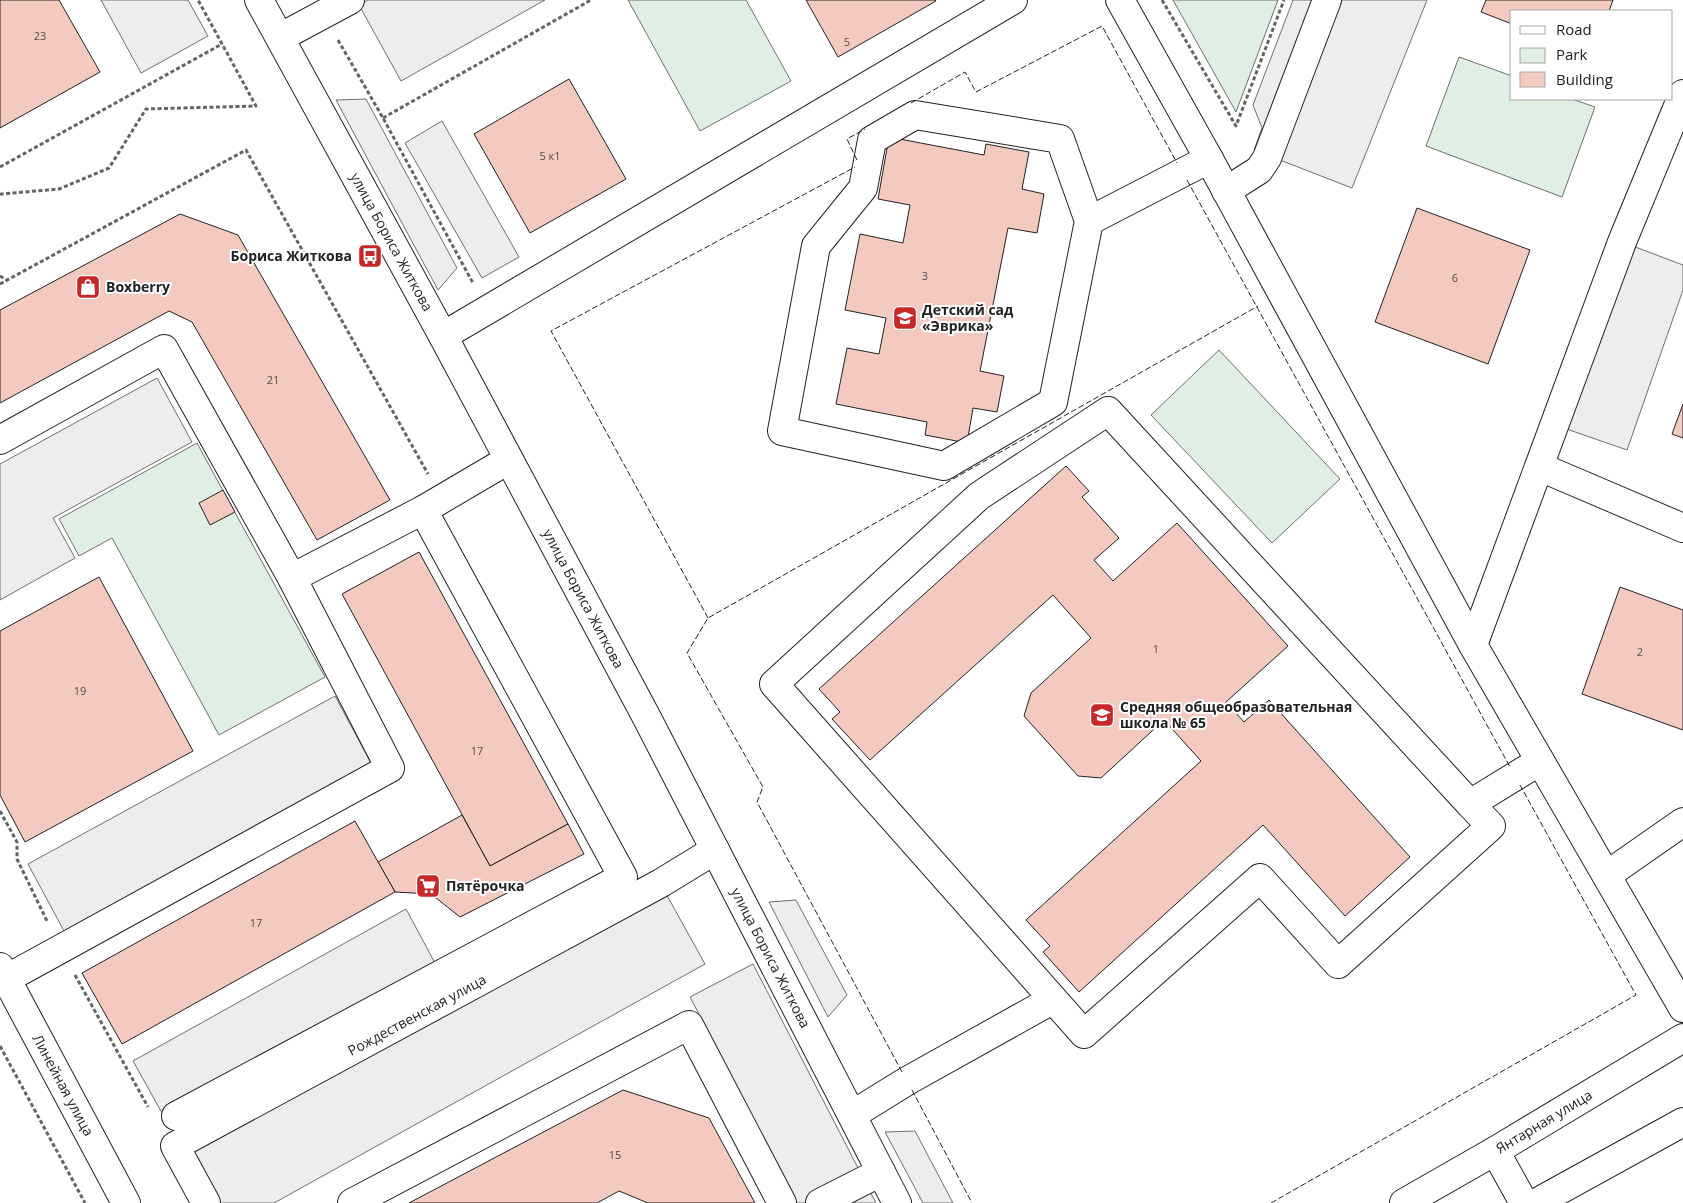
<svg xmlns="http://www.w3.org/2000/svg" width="1683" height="1203" viewBox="0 0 1683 1203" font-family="'Open Sans',sans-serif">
<rect width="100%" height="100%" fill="#fff"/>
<!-- green -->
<g fill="#e0efe3" stroke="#6f6f6f">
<polygon points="628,0 746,0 791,81 700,131"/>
<polygon points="1173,0 1278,0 1236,112"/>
<polygon points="1459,57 1512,76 1512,99 1572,99 1595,107 1562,197 1426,146"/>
<polygon points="1219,350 1340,479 1272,543 1151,415"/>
<polygon points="197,443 325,677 219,735 112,538 79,556 59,519"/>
</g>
<!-- parking -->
<g fill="#ededed" stroke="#6f6f6f">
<polygon points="101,0 188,0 208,36 141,73"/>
<polygon points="368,0 545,0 401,81 359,5"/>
<polygon points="1293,0 1427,0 1352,188 1254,150 1262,128 1253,105"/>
<polygon points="366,99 457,268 438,290 336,100"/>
<polygon points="442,121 519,257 482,278 405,143"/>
<polygon points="1622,242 1683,265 1683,290 1627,450 1555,425"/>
<polygon points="157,378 192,442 53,518 75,558 0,600 0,464"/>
<polygon points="335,696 371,763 64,931 28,864"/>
<polygon points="654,872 705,964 274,1203 195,1203 163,1144"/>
<polygon points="796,900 847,995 828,1017 769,902"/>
<polygon points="406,909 443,978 171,1129 133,1061"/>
<polygon points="753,964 876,1203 797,1203 690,997"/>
<polygon points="915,1131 953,1203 923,1203 885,1132"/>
</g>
<!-- building -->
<g fill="#f3c9c0" stroke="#222">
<polygon points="0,0 59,0 100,72 0,128"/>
<polygon points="806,0 935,0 936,1 838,57"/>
<polygon points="1486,0 1613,0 1609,11 1512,11 1512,24 1481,12"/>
<polygon points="569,79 626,179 530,233 474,134"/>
<polygon points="889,137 984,155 986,144 1029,152 1022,189 1044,194 1037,233 1008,228 980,371 1004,376 997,412 973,408 967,443 925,435 927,422 836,404 847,348 879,354 886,318 845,310 860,234 903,243 910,205 878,199"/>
<polygon points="1417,208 1530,250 1488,364 1375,322"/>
<polygon points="180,214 238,235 390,500 317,540 192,322 169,311 0,403 0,310"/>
<polygon points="1683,404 1683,438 1672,434"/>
<polygon points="1066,466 1089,491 1082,497 1119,538 1094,560 1113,581 1177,523 1288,646 1226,702 1244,722 1269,700 1410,857 1345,916 1263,825 1079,992 1043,952 1050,946 1026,920 1201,761 1164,720 1101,778 1078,776 1024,716 1031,693 1091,638 1053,595 870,760 832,719 840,712 819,689"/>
<polygon points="223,490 235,512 210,525 199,503"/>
<polygon points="419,552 568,824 490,866 342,594"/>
<polygon points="99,577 193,751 25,842 0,795 0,631"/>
<polygon points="1620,587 1683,610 1683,730 1582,694"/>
<polygon points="462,815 490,866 568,824 584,854 460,917 431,894 395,892 378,862"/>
<polygon points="355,821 395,892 122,1044 82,973"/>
<polygon points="623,1090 709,1118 755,1203 648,1203 619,1191 597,1203 409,1203"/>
</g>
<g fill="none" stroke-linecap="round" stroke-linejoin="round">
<defs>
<g id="minor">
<path id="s1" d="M259 0 443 336 647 718 897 1203"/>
<polyline points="1120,0 1209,159 1473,645 1683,1008"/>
<polyline points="281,37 350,0"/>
<polyline points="1226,191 1259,170 1267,158 1327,0"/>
<polyline points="1089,221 1060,139 915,115 872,140 863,188 816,246 782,431 944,466 1053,402 1089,221 1209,159"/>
<polyline points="443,336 1013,0"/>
<polyline points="0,440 164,349 292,578 423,510 508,460"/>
<polyline points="1540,467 1683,528"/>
<polyline points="1473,645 1622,242 1683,94"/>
<polyline points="1470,804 1108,411 979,496 774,684 1084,1034 1260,878 1338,964 1491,826 1470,804 1540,761"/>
<polyline points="1607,875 1683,822"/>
<path id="s2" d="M0 967 126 1203"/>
<polyline points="6,979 390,768 292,578"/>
<polyline points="852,1115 907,1081 1052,1000"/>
<polyline points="176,1116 623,877 423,510"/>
<polyline points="1495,1151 1524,1203"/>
<path id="s3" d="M206 1203 175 1146 661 883 715 850"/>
<polyline points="352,1203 689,1025 782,1203"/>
<polyline points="820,1203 881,1172"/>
<path id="s4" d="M1404 1203 1495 1151 1683 1038"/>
<polyline points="1536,1203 1683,1122"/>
</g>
</defs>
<!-- minor casing -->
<use href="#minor" stroke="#222" stroke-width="30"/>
<!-- path -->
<g stroke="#646464" stroke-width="3" stroke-dasharray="4 2.5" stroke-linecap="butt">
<polyline points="1162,0 1236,126 1284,0"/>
<polyline points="338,40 383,118 473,283"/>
<polyline points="383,118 591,0"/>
<polyline points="0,167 222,44"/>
<polyline points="0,195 1,194 59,189 109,168 146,109 256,106 198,0"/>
<polyline points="0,276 7,280"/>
<polyline points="0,284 246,150 428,474"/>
<polyline points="0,811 17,842 17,859 48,923"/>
<polyline points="75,975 148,1107"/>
<polyline points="0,1046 85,1203"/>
</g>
<!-- minor -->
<use href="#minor" stroke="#fff" stroke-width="28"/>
<!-- fence -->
<g stroke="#222" stroke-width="1" stroke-dasharray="6 2.5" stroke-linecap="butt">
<polyline points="911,103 965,72 976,92 1102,26 1177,163"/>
<polyline points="857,160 847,139 865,129"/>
<polyline points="1187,180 1510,767"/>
<polyline points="708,618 551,331 855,167"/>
<polyline points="902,1072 757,802 763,787 687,653 708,618 1258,306"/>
<polyline points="912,1090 972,1203"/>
<polyline points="1271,1203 1636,995 1520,785"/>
</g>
</g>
<!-- icons -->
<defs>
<symbol id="bus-square" viewBox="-11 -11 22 22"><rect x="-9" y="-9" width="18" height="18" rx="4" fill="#c62828" stroke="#fff"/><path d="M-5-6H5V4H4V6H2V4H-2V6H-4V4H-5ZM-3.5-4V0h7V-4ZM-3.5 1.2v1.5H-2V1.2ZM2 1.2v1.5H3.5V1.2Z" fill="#fff"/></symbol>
<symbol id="shop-square" viewBox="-11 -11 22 22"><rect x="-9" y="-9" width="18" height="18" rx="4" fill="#c62828" stroke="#fff"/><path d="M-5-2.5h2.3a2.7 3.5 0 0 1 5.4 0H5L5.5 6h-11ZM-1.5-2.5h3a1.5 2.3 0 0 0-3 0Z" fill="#fff"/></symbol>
<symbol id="school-square" viewBox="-11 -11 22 22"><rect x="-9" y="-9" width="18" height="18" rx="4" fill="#c62828" stroke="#fff"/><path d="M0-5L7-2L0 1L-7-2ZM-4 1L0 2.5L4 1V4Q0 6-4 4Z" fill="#fff"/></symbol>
<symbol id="supermarket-square" viewBox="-11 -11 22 22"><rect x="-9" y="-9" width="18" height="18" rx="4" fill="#c62828" stroke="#fff"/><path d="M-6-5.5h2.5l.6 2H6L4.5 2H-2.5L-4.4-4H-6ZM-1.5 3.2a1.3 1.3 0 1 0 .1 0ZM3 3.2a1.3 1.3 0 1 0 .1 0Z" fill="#fff"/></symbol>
</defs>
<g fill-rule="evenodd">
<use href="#bus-square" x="356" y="242" width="28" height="28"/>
<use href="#shop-square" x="74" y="273" width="28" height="28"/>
<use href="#school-square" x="891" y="304" width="28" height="28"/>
<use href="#school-square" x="1088" y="701" width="28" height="28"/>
<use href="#supermarket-square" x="414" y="872" width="28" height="28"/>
</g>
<g text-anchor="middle" stroke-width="4" stroke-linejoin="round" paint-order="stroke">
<!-- number labels -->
<g font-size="11" fill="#564c4a">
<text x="40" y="40">23</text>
<text x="847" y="46">5</text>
<text x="550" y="160">5 к1</text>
<text x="925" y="280">3</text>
<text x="1455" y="282">6</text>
<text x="273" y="384">21</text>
<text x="1156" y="653">1</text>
<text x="1640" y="656">2</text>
<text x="80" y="695">19</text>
<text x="477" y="755">17</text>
<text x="256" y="927">17</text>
<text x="615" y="1159">15</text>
</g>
<!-- street labels -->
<g font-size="14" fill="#222" stroke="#fff">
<text dy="5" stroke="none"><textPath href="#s1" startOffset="276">улица Бориса Житкова</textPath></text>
<text dy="5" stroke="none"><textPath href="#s1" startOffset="681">улица Бориса Житкова</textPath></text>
<text dy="5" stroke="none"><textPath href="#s1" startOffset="1086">улица Бориса Житкова</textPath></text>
<text dy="5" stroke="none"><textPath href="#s3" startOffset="340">Рождественская улица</textPath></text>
<text dy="5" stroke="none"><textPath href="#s2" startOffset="134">Линейная улица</textPath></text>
<text dy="5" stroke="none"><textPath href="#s4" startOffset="162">Янтарная улица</textPath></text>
</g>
<!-- poi labels -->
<g font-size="14" font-weight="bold" fill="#222" stroke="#fff" text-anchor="start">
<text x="352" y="261" text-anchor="end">Бориса Житкова</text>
<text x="106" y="292">Boxberry</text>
<text x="922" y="315">Детский сад<tspan x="922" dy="16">«Эврика»</tspan></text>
<text x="1120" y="712">Средняя общеобразовательная<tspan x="1120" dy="16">школа № 65</tspan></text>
<text x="446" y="891">Пятёрочка</text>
</g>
</g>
<!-- legend -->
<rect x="1510" y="10" width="162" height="90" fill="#ffffff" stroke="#a7a7a7"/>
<rect x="1520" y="26" width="25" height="8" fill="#ffffff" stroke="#a7a7a7"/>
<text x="1556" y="35" font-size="15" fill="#222222">Road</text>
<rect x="1520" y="48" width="25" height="15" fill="#e0efe3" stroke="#a7a7a7"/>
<text x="1556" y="60" font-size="15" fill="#222222">Park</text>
<rect x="1520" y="72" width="25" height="15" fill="#f3c9c0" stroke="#a7a7a7"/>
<text x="1556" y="85" font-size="15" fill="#222222">Building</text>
</svg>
